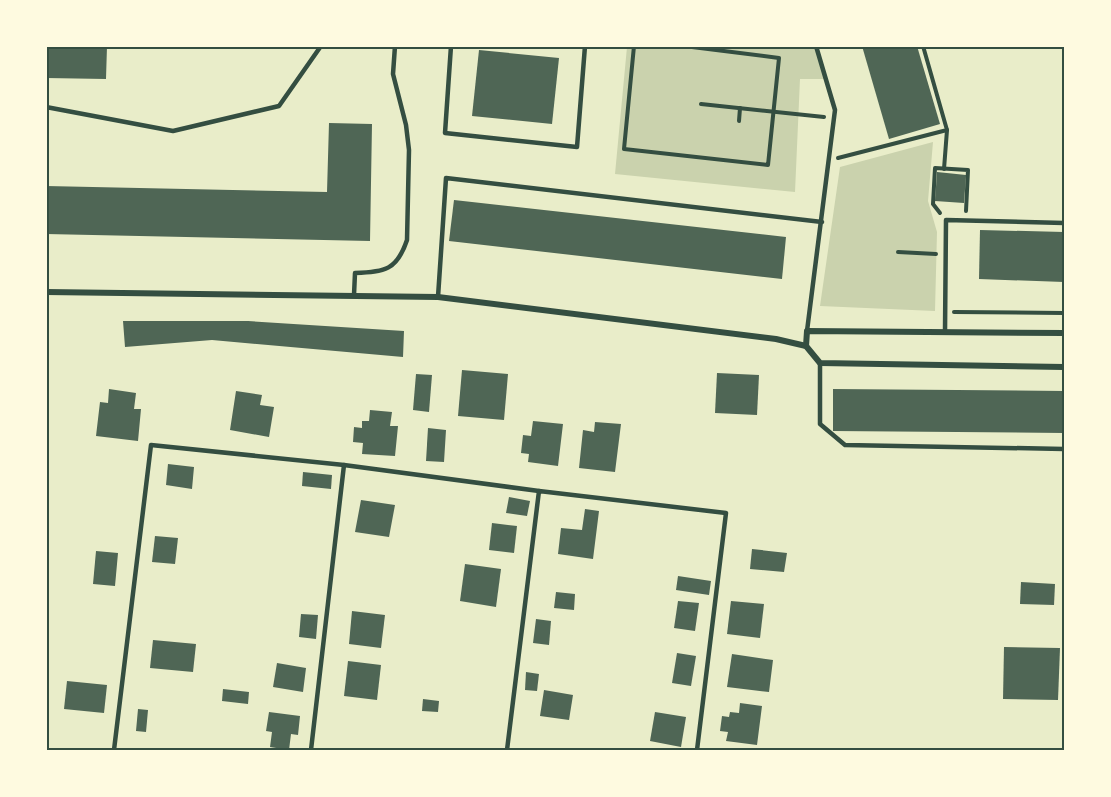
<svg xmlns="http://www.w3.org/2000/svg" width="1111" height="797" viewBox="0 0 1111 797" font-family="Manrope,sans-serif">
<rect width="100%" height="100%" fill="#e9edc9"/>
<!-- green -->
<g fill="#cad2ad">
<polygon points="627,47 816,47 826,79 800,79 795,192 615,174"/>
<polygon points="933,142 928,201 937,232 935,311 820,306 840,167"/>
</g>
<!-- building -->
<g fill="#4f6655">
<polygon points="46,46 107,46 106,79 46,78"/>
<polygon points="862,46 917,46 940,124 889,139"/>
<polygon points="479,50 559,58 552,124 472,116"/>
<polygon points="329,123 372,124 370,241 46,234 46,186 327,192"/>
<polygon points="937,172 966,175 964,203 935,201"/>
<polygon points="454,200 786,237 782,279 449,241"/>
<polygon points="980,230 1064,232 1064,282 979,279"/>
<polygon points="123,321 248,321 404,331 403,357 212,340 125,347"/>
<polygon points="462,370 508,374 504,420 458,416"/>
<polygon points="717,373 759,375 757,415 715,413"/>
<polygon points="416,374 432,375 429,412 413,410"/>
<polygon points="109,389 136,393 134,409 141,409 138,441 96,436 100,402 108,403"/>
<polygon points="833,389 1064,391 1064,433 833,431"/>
<polygon points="236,391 262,395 260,405 274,407 269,437 230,430"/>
<polygon points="370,410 392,412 390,426 398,426 395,456 362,454 363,443 353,442 354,427 362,428 362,421 369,421"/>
<polygon points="533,421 563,424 558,466 528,462 529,454 521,453 523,435 531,436"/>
<polygon points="595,422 621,424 615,472 579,468 583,430 594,432"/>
<polygon points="428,428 446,430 444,462 426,461"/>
<polygon points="168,464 194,467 192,489 166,485"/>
<polygon points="303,472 332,475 331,489 302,486"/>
<polygon points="509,497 530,501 527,516 506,513"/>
<polygon points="361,500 395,505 389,537 355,532"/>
<polygon points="585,509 599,511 593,559 558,554 561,528 582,530"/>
<polygon points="492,523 517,526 514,553 489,550"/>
<polygon points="155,536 178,538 175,564 152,562"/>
<polygon points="752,549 787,553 784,572 750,569"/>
<polygon points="96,551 118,553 115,586 93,584"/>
<polygon points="465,564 501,569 496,607 460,601"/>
<polygon points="678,576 711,581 709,595 676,590"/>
<polygon points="1021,582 1055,584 1054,605 1020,604"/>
<polygon points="556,592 575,594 574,610 554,608"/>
<polygon points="678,601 699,603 695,631 674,628"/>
<polygon points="731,601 764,604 760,638 727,634"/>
<polygon points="352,611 385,615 381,648 349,644"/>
<polygon points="301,614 318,615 316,639 299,637"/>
<polygon points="536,619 551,621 549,645 533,643"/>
<polygon points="153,640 196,644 193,672 150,668"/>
<polygon points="1004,647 1060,648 1058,700 1003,699"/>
<polygon points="677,653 696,656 691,686 672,683"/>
<polygon points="732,654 773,660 769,692 727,687"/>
<polygon points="348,661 381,665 377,700 344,696"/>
<polygon points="277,663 306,668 303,692 273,687"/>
<polygon points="526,672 539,674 537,691 525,690"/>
<polygon points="67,681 107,685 104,713 64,709"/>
<polygon points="223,689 249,692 248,704 222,701"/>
<polygon points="544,690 573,695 569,720 540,716"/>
<polygon points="423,699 439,701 438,712 422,711"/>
<polygon points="740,703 762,706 757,745 726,741 728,732 720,731 722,716 729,717 730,712 739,713"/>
<polygon points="138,709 148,710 146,732 136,731"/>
<polygon points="269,712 300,716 298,735 291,734 289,750 270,747 272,732 266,731"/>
<polygon points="655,712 686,717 681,747 650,741"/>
</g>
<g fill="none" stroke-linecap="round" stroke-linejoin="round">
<!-- path -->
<g stroke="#344e41" stroke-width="4">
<polyline points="634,46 624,149 768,165 779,58 684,46"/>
<polyline points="701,104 824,117"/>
<polyline points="739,121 740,108"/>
<polyline points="838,158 947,130 923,46"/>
<polyline points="944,169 947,130"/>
<polyline points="940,213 933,204 935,168 968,170 966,211"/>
<polyline points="898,252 936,254"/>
<polyline points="954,312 1064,313"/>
</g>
<!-- service -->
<g stroke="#344e41" stroke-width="4.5">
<polyline points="451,46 445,133 577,147 585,46"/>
<polyline points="46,107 173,131 279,106 321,46"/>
<path d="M354 295 355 273C385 272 397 270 407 240L409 150 406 125 393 74 395 46"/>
<polyline points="438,297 446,178 822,222"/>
<polyline points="807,331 835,110 816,46"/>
<polyline points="945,332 946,220 1064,223"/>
<polyline points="820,363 820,424 845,445 1064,449"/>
<polyline points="114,750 151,445 344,465 539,491"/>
<polyline points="311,750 344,465"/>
<polyline points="507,750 539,491 726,513 697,750"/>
</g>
<!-- minor -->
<g stroke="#344e41" stroke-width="6">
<polyline points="46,292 438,297 776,339 806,346 820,363 1064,367"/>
<polyline points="806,346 807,331 1064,333"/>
</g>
</g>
<!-- border -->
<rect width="1111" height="797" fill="none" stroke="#fefae0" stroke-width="96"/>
<rect x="48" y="48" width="1015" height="701" fill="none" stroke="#344e41" stroke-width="2"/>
</svg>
